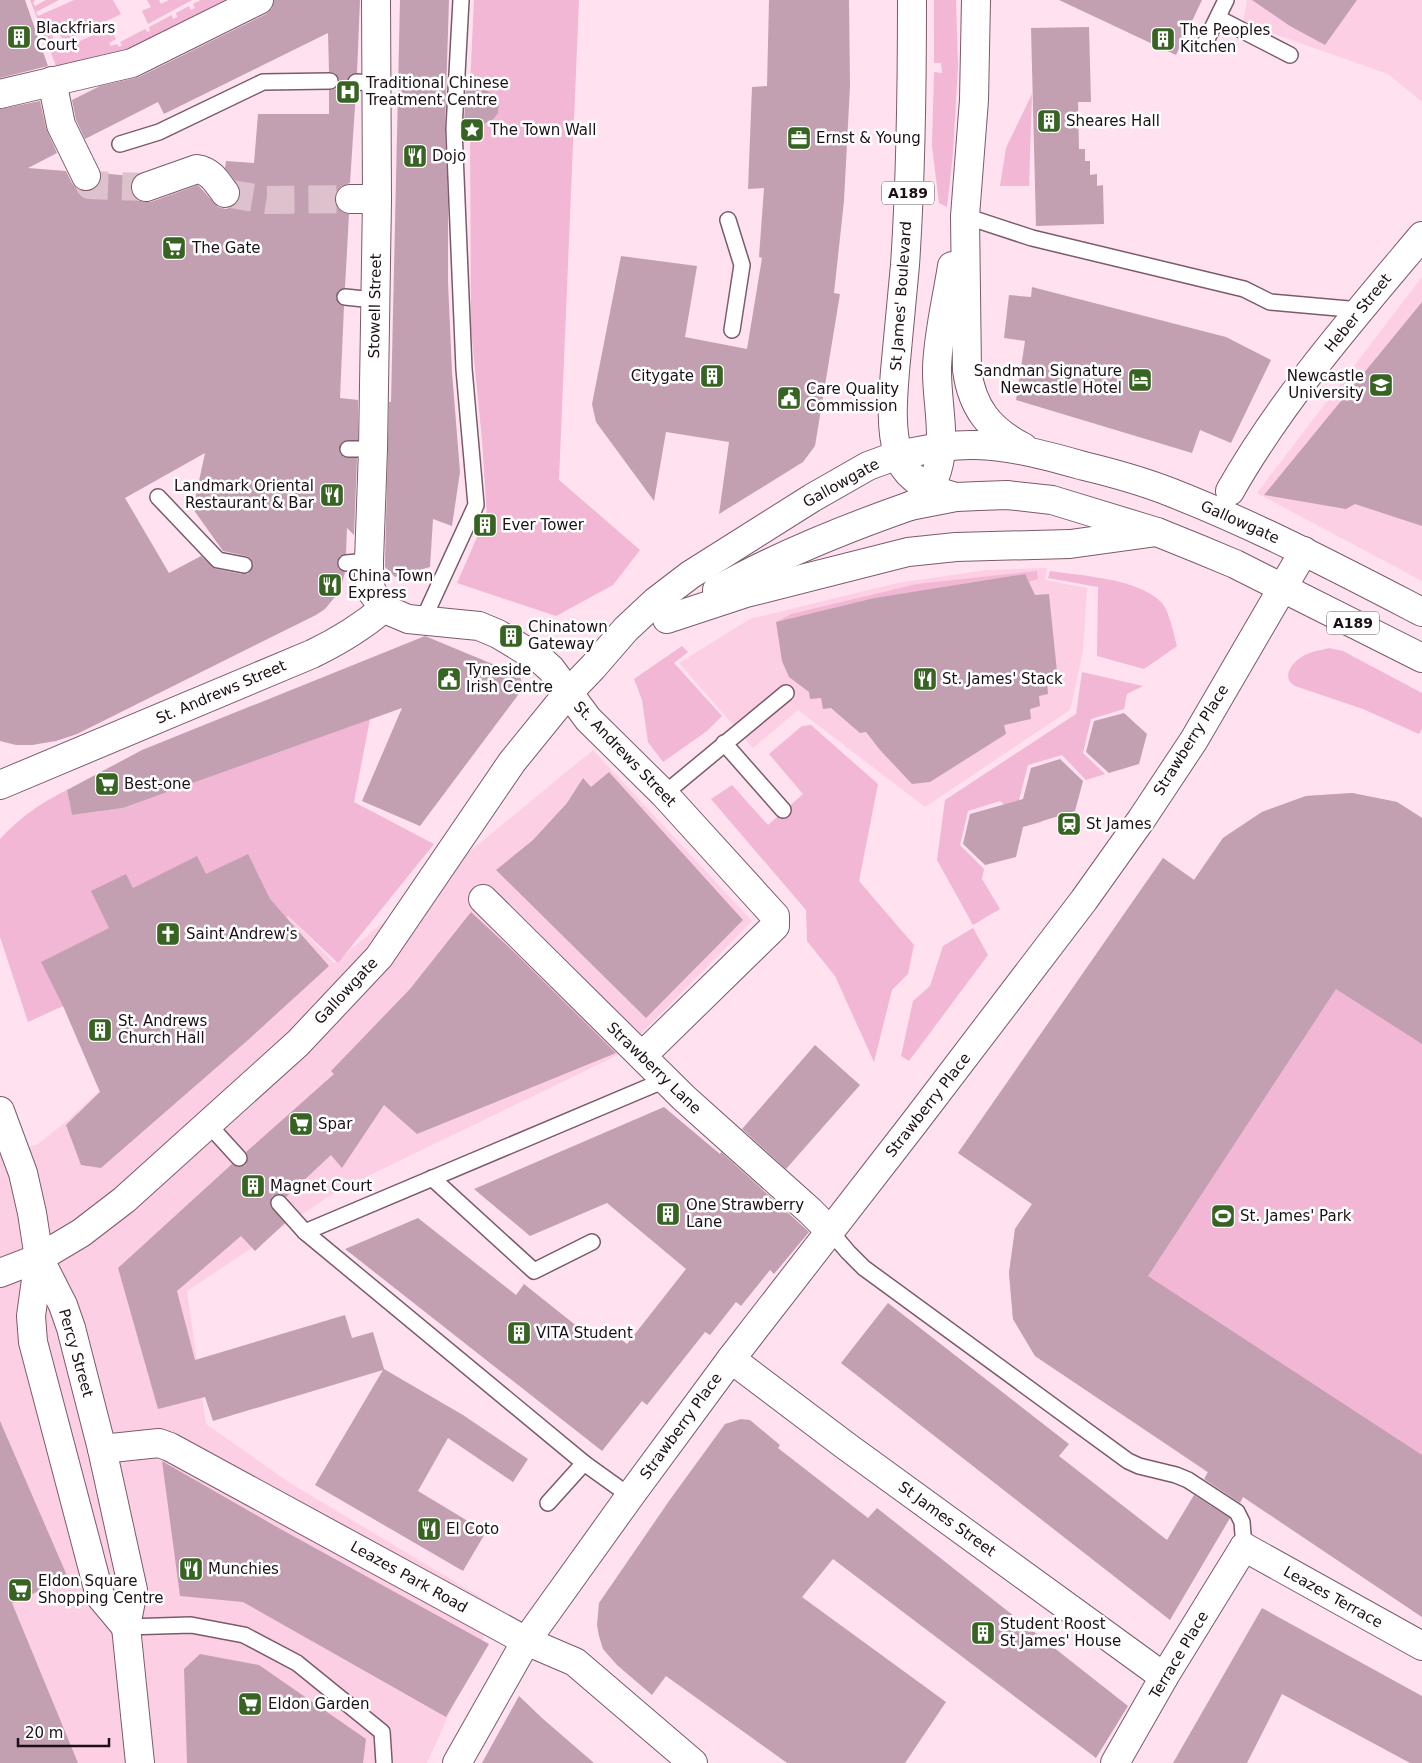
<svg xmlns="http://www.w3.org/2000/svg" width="1422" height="1763" viewBox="0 0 1422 1763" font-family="'DejaVu Sans',sans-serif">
<rect width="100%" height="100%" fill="#ffe1ef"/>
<!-- built -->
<g fill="#fccfe5">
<polygon points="1247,0 1422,0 1422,102 1388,74 1243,23"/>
<polygon points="1422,277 1422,581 1257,493"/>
<polygon points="1047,568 1045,580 1087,588 1083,651 1070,710 925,807 798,710 753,748 679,663 750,619 897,583 987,570"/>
<polygon points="593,750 752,921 622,1053 337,1191 187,1291 206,1424 290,1483 497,1607 427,1763 0,1763 0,1156 38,1144 68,1120 288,916 334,963"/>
</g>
<!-- green -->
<g fill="#f1b7d4">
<polygon points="30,0 35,0 33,3 35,6 46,0 59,0 36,12 38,16 74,0 113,0 121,14 64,42 59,33 53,34 53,43 61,49 110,28 116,39 109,43 111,46 117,44 119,47 122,45 120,42 145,29 147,32 150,31 149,27 172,15 173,19 177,17 176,13 189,6 191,10 195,8 193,4 201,0 237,0 126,58 58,71"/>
<polygon points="147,0 159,0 161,4 169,0 192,0 148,24 142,11 151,7"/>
<path d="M474 0H579L559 480 640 550 613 585 556 616 457 583 478 535C487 539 490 534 493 526L491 519 487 517 482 440 471 329 470 123C476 124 483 125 490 122 502 116 501 99 489 92 484 89 476 88 470 86Z"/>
<polygon points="934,0 956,0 958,66 953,153 947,207 939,203 932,146 934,72 942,73 941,63 934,63"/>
<polygon points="1032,94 1029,186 1000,186 1006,148"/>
<polygon points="1037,571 1038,579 1029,582 1024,574 874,598 776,622 791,614 917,584"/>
<path d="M1050 571C1082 576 1137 578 1161 602 1169 610 1174 635 1177 646L1144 669 1097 656 1098 587 1048 578Z"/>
<polygon points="682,646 688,652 674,663 722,716 707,731 663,762 648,742 642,700 634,679"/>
<path d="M1329 648 1343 651 1422 693V729L1419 734 1363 709 1295 686C1280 677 1293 661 1305 655 1313 651 1321 650 1329 648Z"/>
<polygon points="1082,672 1143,686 1127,694 1124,709 1091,719 1083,753 1105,774 1086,780 1062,755 1028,765 1019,800 1042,822 1026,826 1000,801 968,811 960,845 984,869 982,879 1000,909 973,925 937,860 945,800 1076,714"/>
<path d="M370 719 354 802 434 844 338 963 288 916 127 1060 63 1006 28 1022 0 937V839C22 816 39 804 67 790L72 815 123 808Z"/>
<polygon points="811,725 878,784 859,881 914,945 908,974 892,990 874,1062 835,976 807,941 806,910 711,799 732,785 768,825 803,794 769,754 802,726"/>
<polygon points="1352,793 1397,802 1422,818 1422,1617 1035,1356 1013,1319 1009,1273 1015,1229 1032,1204 958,1153 1163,858 1194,880 1223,838 1262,812 1306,796"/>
<polygon points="973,928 988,955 909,1061 901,1056 913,1001 930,986 943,946"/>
</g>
<!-- building -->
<g fill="#c3a0b1" fill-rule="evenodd">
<polygon points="0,0 25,0 48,66 0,78"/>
<path d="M274 0H360L357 73 351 74 347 81 348 87 356 91 350 183 342 186 336 192 334 199 337 207 342 212 349 214 345 288 338 291 336 297 339 304 344 306 340 398 358 400V440L344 441 339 449 340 453 344 457 357 458 354 535 347 528 346 554 340 556 337 563 339 569 345 572 340 591 325 609 316 615 77 734 56 741 32 745H16L0 741V109L40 101 46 128 57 153 28 168 66 171 72 183 78 189 85 192 93 190 99 184 101 173 130 176H135L131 184V193L136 199 143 202H151L198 185 218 207 226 209 234 206 239 199 240 191 238 184 225 168 226 161 254 163 258 114H329V90L335 89 339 80 335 73 329 72 328 33 164 114 158 102 85 139 76 120 72 100 100 86 139 77 266 14 272 8ZM205 453 193 509 223 551 246 556 250 558 253 566 248 574H242L216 569 201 556 169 573 125 498Z"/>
<polygon points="400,0 449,0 445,128 448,201 448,282 452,372 460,472 452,526 433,519 430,567 395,577 385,567 385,561 389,402 391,402"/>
<polygon points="769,0 849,0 850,86 844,201 834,293 840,294 815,446 803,462 719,514 729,442 666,432 654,501 596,422 592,404 621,256 697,266 685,337 747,349 762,258 759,257 764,188 748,189 752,87 767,86"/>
<polygon points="1059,0 1202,0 1176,55"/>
<polygon points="1252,0 1357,0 1325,45 1290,26"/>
<polygon points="1089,27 1091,102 1078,102 1079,149 1085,149 1085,161 1090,161 1090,175 1097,174 1097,186 1103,185 1104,224 1036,226 1031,28"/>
<polygon points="466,85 488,91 492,94 499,105 498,113 494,119 484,124 464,122"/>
<polygon points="1032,287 1226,337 1271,360 1231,443 1200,430 1192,453 1016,400 1025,341 1004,338 1009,295 1031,297"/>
<polygon points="1422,302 1422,526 1355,504 1346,509 1264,495"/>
<polygon points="1025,574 1035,595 1049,594 1058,681 1047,681 1048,694 1039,696 1040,706 1030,709 1031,719 1004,725 1006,734 930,782 912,784 880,750 866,732 860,733 831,708 823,709 821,698 810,699 809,692 789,677 782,661 776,622 874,598"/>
<polygon points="425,636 519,675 524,687 420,826 362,801 402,708 123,808 72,815 67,790 142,750"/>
<polygon points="1124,713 1147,734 1139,764 1109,773 1086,752 1094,721"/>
<polygon points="1060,759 1083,781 1075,811 1023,827 1016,857 985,865 963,844 970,814 1023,799 1031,768"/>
<polygon points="609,772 743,920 646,1018 496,870 533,840 567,803 583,778 591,787"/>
<polygon points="1352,793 1397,802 1422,818 1422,1044 1336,989 1148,1276 1422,1455 1422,1617 1243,1497 1240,1503 1204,1479 1208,1472 1035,1356 1013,1319 1009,1273 1015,1229 1032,1204 958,1153 1163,858 1194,880 1223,838 1262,812 1306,796"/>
<polygon points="248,854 270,899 329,966 248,1040 101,1168 81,1165 66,1125 100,1092 63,1006 41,962 109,928 91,891 126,874 133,888 197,856 206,874"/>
<polygon points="471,912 515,953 616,1053 417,1134 384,1105 342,1168 331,1155 286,1197 278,1194 272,1196 270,1205 285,1223 255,1251 241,1236 177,1291 195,1360 345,1315 352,1338 373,1332 384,1369 463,1415 528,1459 513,1482 448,1438 418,1491 486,1532 463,1571 315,1485 383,1370 213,1421 205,1397 158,1409 118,1268 232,1164 241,1167 246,1165 248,1156 246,1152 334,1074 331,1071 410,989"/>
<polygon points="815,1045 860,1085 786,1169 742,1129"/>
<polygon points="664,1107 720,1154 721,1152 809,1232 774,1274 770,1270 741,1306 736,1302 710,1335 705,1332 647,1405 642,1401 602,1451 345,1249 418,1218 516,1295 524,1284 588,1335 611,1331 627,1344 686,1269 607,1203 530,1236 474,1189"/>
<polygon points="888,1303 1069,1444 1059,1456 1167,1540 1194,1495 1230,1518 1170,1620 841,1363"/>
<polygon points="741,1419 750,1420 780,1445 778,1448 868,1518 877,1508 1128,1706 1096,1758 833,1559 802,1597 946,1702 905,1763 787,1763 666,1676 652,1695 617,1665 603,1649 599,1636 597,1625 599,1603 669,1501 725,1424"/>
<polygon points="0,1421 68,1578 12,1603 78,1763 0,1763"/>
<polygon points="162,1461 277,1527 489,1644 446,1717 243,1602 180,1596"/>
<polygon points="1262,1608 1422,1696 1422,1763 1410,1763 1282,1694 1247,1763 1173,1763"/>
<polygon points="200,1654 259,1665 366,1739 363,1763 187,1763 184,1669"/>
<polygon points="519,1696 542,1718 594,1763 482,1763"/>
</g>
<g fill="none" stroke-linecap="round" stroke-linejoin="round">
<!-- street-tunnel -->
<g stroke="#ddc2ce" stroke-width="28" stroke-dasharray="28 14" stroke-linecap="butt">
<polyline points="86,176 90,185 146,187"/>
<polyline points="225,193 267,200 350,199"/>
</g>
<defs>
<g id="lane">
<polyline points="1218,18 1290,55"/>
<polyline points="1206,41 1226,0"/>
<polyline points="356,82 376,83"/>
<polyline points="120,144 159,132 263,82 330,81"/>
<polyline points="965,216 1032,238 1244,289 1270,302 1360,310"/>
<polyline points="728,220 742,265 732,330"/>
<polyline points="345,297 374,300"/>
<polyline points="348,449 373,449"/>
<polyline points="158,497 218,560 244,565"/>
<polyline points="346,563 369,561"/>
<polyline points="423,620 476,505 464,369 454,129 461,0"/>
<polyline points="724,743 783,810"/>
<polyline points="664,794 786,693"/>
<polyline points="208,1124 239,1158"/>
<polyline points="432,1178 534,1271 592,1242"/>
<polyline points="279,1203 305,1232 584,1463 630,1496"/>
<polyline points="830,1231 848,1252 864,1268 1128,1461 1139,1466 1176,1475 1188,1480 1237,1512 1242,1522 1244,1547"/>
<polyline points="305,1232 665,1080"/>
<polyline points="548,1503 584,1463"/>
<polyline points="126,1627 191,1625 244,1635 297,1663 382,1732 384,1763"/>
</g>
<g id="street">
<polyline points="376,0 377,199 373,449 369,561 369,582 372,592 384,608 394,613 408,619 479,626 498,634 541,660 551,669 588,719 664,794 775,916 775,926 642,1056"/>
<polyline points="52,81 61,125 86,176"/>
<polyline points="0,94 132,63 259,0"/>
<path d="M146 187 197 169C211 171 217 182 225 193"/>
<polyline points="350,199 377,199"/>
<path d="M1230 491C1282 399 1354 317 1422 236"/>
<path d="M0 785 312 654C339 641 362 627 384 608"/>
<polyline points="483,899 684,1098 810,1211 830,1231"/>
<polyline points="0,1273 39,1258"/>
<polyline points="731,1359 846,1446 1164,1677"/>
<polyline points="102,1449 159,1443 170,1447 526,1641 457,1763"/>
<polyline points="1244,1547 1422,1646"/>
</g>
<g id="secondary">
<path d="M717 590C779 555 844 529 910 506"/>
<polyline points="667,619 746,593 908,552 956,547 1070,544 1157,532"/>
<polyline points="0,1111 23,1173 32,1213 39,1258 31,1316 33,1342 100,1596 126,1627"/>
<polyline points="39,1258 81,1233 124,1200 298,1043 379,957 512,762 568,693 593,667 626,629 656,601 690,575 812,498 868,466 898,455"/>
<polyline points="39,1258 63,1305 71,1328 102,1449 133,1590 126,1627 140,1763"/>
<polyline points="693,1763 575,1662 526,1641 630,1496 731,1359 914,1123 1084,900 1141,820 1194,740 1304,551"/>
<polyline points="1115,1763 1164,1677 1244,1547"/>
</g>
<g id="primary">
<path d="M912 0C912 88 911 177 905 265 902 300 898 336 895 371 893 398 890 427 898 454 905 480 932 491 956 497"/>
<path d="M976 0 974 100 965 216 967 370C972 408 990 430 1023 447"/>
<path d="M898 455C924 450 950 444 976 445 1013 446 1048 456 1084 466 1113 473 1142 481 1170 492 1257 526 1339 569 1422 612"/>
<path d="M917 502C956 467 936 413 937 368 938 334 947 299 952 266"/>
<polyline points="910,506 956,497 979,496 1007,495 1052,500 1157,532 1199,549 1235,564 1422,658"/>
</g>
</defs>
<!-- lane casing -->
<use href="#lane" stroke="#7b5b6b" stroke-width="18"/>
<!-- street casing -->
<use href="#street" stroke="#7b5b6b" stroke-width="30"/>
<!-- secondary casing -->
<use href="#secondary" stroke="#7b5b6b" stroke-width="30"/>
<!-- primary casing -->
<use href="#primary" stroke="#7b5b6b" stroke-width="30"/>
<!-- lane -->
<use href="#lane" stroke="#fff" stroke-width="15"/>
<!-- street -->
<use href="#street" stroke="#fff" stroke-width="28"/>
<!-- secondary -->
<use href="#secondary" stroke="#fff" stroke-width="28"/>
<!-- primary -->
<use href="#primary" stroke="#fff" stroke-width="28"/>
</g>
<!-- icons -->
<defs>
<symbol id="building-square" viewBox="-11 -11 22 22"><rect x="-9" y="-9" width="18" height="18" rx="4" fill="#376422" stroke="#fff"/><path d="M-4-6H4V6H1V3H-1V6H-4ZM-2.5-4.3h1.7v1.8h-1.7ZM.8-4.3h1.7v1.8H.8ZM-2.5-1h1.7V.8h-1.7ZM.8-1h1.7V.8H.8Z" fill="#fff"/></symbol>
<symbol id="hospital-square" viewBox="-11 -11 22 22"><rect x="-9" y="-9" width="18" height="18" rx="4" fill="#376422" stroke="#fff"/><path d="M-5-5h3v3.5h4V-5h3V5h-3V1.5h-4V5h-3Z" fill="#fff"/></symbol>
<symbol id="sight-square" viewBox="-11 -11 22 22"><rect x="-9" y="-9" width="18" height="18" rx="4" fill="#376422" stroke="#fff"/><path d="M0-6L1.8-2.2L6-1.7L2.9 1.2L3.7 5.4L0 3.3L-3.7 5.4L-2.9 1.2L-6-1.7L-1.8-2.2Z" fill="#fff"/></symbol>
<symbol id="office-square" viewBox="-11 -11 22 22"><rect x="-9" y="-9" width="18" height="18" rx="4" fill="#376422" stroke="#fff"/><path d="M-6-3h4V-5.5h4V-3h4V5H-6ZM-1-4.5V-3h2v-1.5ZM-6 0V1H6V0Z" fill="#fff"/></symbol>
<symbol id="restaurant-square" viewBox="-11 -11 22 22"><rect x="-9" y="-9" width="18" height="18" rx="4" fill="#376422" stroke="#fff"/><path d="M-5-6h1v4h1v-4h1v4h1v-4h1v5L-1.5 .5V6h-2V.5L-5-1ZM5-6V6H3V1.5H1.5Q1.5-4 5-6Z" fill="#fff"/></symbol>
<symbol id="supermarket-square" viewBox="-11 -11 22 22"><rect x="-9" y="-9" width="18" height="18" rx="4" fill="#376422" stroke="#fff"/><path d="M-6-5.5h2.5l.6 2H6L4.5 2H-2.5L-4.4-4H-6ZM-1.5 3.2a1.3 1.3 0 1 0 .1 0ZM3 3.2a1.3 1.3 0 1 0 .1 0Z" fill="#fff"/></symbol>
<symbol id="hotel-square" viewBox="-11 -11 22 22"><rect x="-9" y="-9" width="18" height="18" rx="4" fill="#376422" stroke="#fff"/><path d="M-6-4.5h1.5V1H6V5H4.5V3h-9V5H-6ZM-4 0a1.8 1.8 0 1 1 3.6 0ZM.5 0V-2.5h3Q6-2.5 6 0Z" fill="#fff"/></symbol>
<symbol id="university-square" viewBox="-11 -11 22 22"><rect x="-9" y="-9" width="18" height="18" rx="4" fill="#376422" stroke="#fff"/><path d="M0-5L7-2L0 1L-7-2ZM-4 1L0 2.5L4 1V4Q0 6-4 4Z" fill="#fff"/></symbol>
<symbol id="civic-square" viewBox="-11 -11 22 22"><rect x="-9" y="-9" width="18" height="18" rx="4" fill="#376422" stroke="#fff"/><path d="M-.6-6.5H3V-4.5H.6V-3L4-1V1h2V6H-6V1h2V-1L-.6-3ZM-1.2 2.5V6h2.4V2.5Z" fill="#fff"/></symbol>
<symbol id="station-square" viewBox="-11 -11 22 22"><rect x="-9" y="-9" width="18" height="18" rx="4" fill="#376422" stroke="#fff"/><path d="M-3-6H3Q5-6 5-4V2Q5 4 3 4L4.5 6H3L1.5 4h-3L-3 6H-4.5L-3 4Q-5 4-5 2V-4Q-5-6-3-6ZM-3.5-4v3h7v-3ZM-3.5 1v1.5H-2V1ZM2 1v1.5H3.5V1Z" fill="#fff"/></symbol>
<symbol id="church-square" viewBox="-11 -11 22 22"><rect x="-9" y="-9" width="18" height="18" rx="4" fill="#376422" stroke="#fff"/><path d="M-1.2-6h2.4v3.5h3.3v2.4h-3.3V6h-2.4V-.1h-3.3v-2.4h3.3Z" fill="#fff"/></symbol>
<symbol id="stadium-square" viewBox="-11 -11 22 22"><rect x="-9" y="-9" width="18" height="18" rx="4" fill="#376422" stroke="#fff"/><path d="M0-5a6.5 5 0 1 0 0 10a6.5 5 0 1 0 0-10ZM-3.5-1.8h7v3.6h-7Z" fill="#fff"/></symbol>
</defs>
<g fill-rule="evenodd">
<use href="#building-square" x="5" y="23" width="28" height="28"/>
<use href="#building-square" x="1149" y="25" width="28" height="28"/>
<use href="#hospital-square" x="334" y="78" width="28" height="28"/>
<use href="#building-square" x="1035" y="107" width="28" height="28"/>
<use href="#sight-square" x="458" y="116" width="28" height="28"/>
<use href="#office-square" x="785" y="124" width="28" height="28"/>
<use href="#restaurant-square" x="401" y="142" width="28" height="28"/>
<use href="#supermarket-square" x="160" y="234" width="28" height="28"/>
<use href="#building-square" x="698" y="362" width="28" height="28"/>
<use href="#hotel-square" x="1126" y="366" width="28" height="28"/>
<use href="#university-square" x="1367" y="371" width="28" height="28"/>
<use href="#civic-square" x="775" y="384" width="28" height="28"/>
<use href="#restaurant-square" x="318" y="481" width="28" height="28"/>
<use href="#building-square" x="471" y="511" width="28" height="28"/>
<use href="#restaurant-square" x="316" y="571" width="28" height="28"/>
<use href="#building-square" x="497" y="622" width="28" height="28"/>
<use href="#civic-square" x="435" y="665" width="28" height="28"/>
<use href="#restaurant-square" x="911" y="665" width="28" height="28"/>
<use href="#supermarket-square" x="93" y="770" width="28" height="28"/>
<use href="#station-square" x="1055" y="810" width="28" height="28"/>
<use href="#church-square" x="154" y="920" width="28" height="28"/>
<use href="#building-square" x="86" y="1016" width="28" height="28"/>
<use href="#supermarket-square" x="287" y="1110" width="28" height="28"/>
<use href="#building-square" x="239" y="1172" width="28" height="28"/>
<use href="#building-square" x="654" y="1200" width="28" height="28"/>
<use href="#stadium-square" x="1209" y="1202" width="28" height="28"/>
<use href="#building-square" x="505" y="1319" width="28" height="28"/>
<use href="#restaurant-square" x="415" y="1515" width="28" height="28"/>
<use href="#restaurant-square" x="177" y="1555" width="28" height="28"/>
<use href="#supermarket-square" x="6" y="1576" width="28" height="28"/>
<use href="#building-square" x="969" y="1619" width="28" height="28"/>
<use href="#supermarket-square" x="236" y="1690" width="28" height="28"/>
</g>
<g text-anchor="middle" stroke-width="5" stroke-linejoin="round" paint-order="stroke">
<!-- shield labels -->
<g fill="#fff" stroke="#60585c" stroke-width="1">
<rect x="882" y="181.5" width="52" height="23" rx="4"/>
<rect x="1327" y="611.5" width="52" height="23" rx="4"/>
</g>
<g font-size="14" font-weight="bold" fill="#1c1016">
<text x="908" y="198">A189</text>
<text x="1353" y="628">A189</text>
</g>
<!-- poi labels -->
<g font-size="15" fill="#1c1016" stroke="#fff" text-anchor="start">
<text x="36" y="33">Blackfriars<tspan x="36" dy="17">Court</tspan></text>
<text x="1180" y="35">The Peoples<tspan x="1180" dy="17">Kitchen</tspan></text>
<text x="366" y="88">Traditional Chinese<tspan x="366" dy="17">Treatment Centre</tspan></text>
<text x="1066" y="126">Sheares Hall</text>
<text x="490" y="135">The Town Wall</text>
<text x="816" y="143">Ernst &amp; Young</text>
<text x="432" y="161">Dojo</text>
<text x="192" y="253">The Gate</text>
<text x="1122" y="376" text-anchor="end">Sandman Signature<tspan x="1122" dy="17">Newcastle Hotel</tspan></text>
<text x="694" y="381" text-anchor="end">Citygate</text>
<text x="1364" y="381" text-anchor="end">Newcastle<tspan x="1364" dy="17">University</tspan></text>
<text x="806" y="394">Care Quality<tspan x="806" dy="17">Commission</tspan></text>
<text x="314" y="491" text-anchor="end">Landmark Oriental<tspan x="314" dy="17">Restaurant &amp; Bar</tspan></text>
<text x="502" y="530">Ever Tower</text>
<text x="348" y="581">China Town<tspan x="348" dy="17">Express</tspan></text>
<text x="528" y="632">Chinatown<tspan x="528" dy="17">Gateway</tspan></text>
<text x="466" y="675">Tyneside<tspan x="466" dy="17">Irish Centre</tspan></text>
<text x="942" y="684">St. James' Stack</text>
<text x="124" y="789">Best-one</text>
<text x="1086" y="829">St James</text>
<text x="186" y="939">Saint Andrew's</text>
<text x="118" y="1026">St. Andrews<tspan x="118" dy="17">Church Hall</tspan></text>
<text x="318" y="1129">Spar</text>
<text x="270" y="1191">Magnet Court</text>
<text x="686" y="1210">One Strawberry<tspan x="686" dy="17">Lane</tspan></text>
<text x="1240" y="1221">St. James' Park</text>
<text x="536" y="1338">VITA Student</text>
<text x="446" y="1534">El Coto</text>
<text x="208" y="1574">Munchies</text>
<text x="38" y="1586">Eldon Square<tspan x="38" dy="17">Shopping Centre</tspan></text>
<text x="1000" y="1629">Student Roost<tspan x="1000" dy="17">St James' House</tspan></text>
<text x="268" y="1709">Eldon Garden</text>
</g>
<!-- street labels -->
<g font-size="15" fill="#1c1016" stroke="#fff">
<text transform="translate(901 296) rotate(-86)" y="5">St James' Boulevard</text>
<text transform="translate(375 306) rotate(-89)" y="5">Stowell Street</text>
<text transform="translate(1358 313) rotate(-51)" y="5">Heber Street</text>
<text transform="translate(841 483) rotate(-29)" y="5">Gallowgate</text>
<text transform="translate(1240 522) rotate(24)" y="5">Gallowgate</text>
<text transform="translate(221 692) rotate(-23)" y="5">St. Andrews Street</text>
<text transform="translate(1191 740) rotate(-58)" y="5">Strawberry Place</text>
<text transform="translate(625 754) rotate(46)" y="5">St. Andrews Street</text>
<text transform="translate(346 991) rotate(-47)" y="5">Gallowgate</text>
<text transform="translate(654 1068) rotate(44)" y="5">Strawberry Lane</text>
<text transform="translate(928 1105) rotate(-52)" y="5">Strawberry Place</text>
<text transform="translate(76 1353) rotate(74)" y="5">Percy Street</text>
<text transform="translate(681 1426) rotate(-54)" y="5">Strawberry Place</text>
<text transform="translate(947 1519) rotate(36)" y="5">St James Street</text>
<text transform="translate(409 1577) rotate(29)" y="5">Leazes Park Road</text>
<text transform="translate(1333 1597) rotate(29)" y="5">Leazes Terrace</text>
<text transform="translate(1179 1655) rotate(-59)" y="5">Terrace Place</text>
</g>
</g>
<!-- scale -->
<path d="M18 1738v8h91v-8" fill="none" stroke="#1c1016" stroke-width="2.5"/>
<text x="25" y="1738" font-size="15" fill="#1c1016" stroke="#ffffff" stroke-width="4" paint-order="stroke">20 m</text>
</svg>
